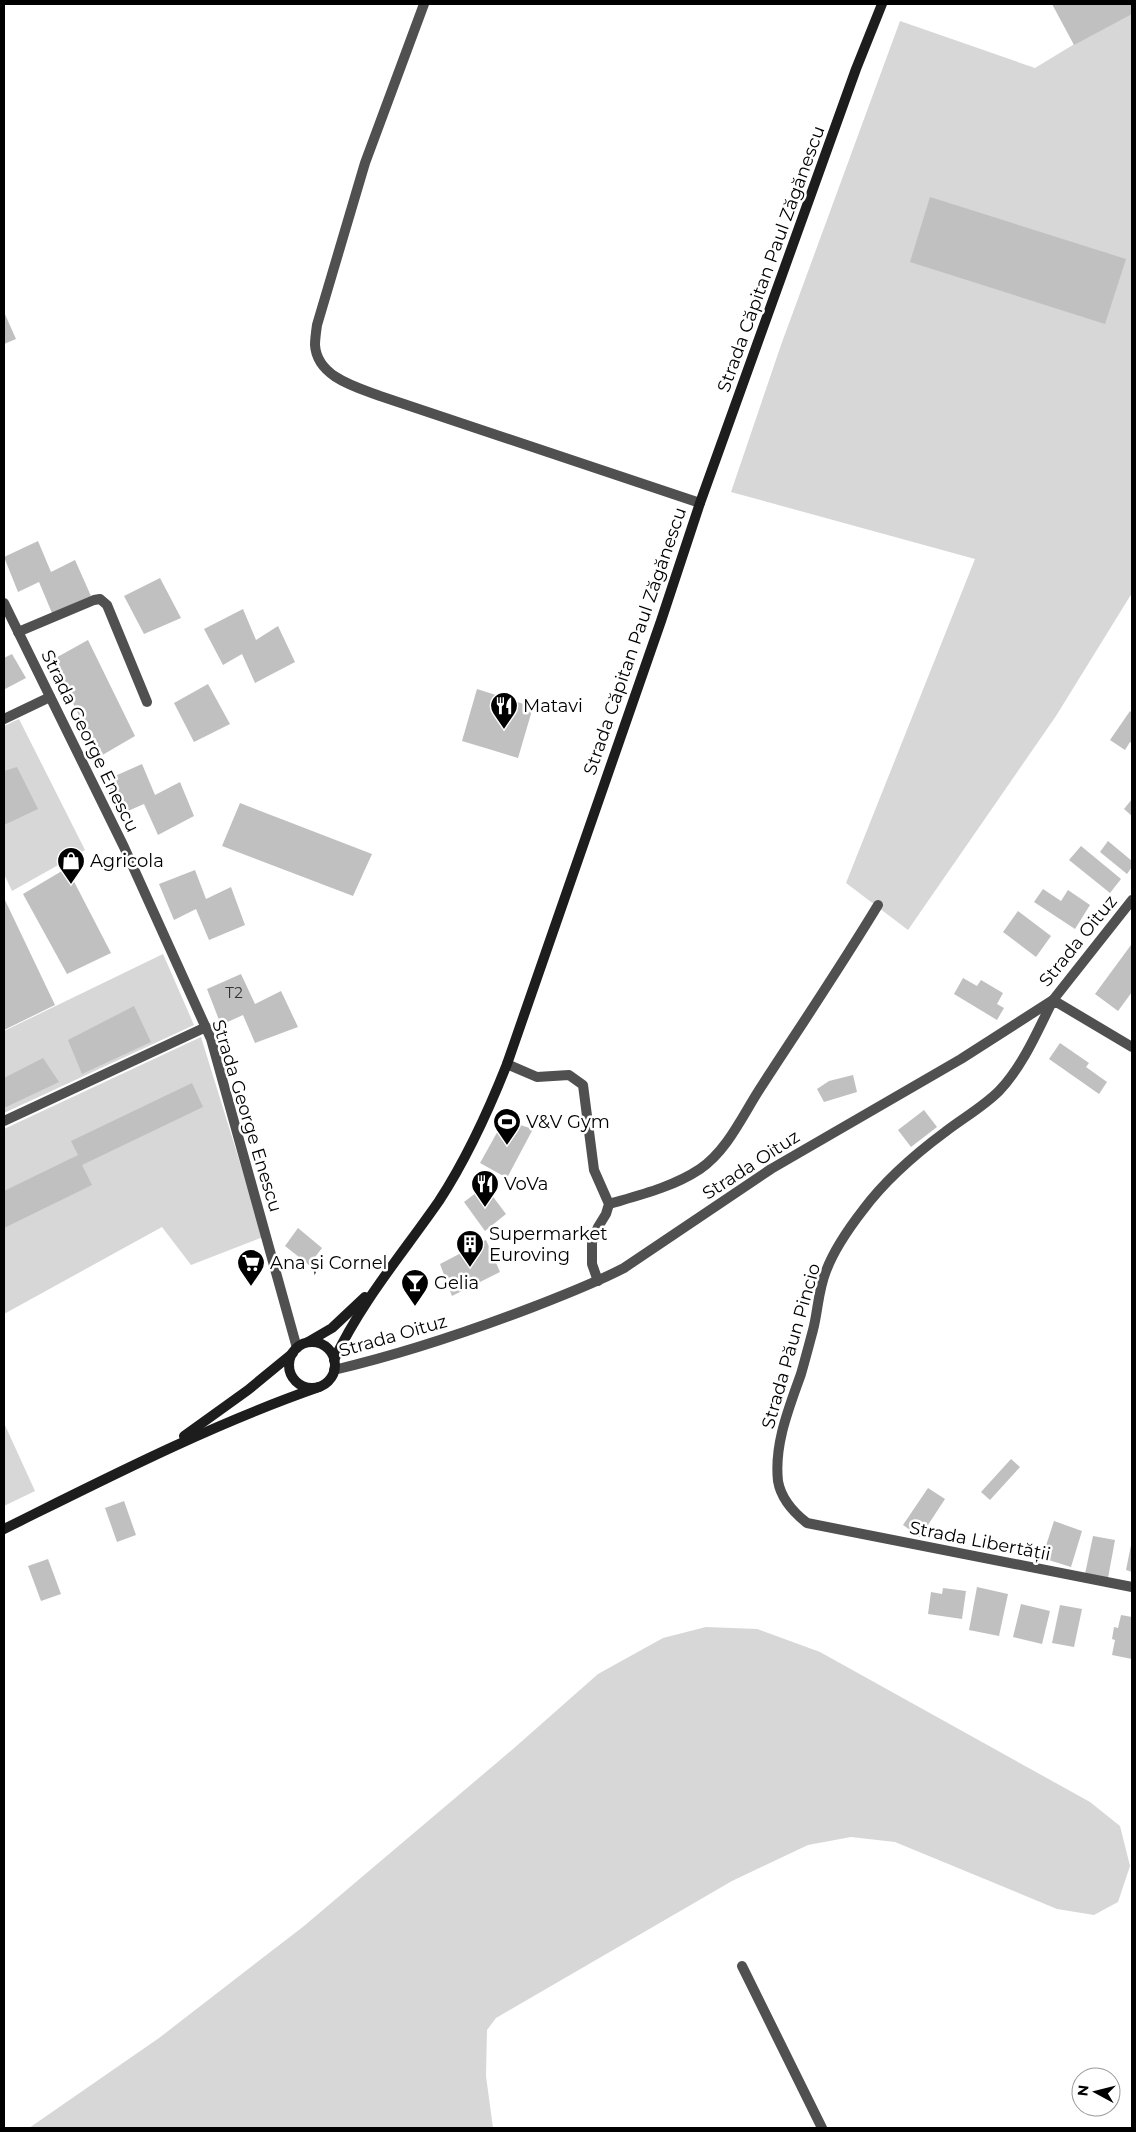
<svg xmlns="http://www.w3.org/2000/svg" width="1136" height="2132" viewBox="0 0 1136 2132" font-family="Montserrat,sans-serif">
<rect width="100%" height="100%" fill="#fff"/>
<!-- green -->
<g fill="#d7d7d7">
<polygon points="1132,9 1132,593 1056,716 908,930 846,883 975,559 731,492 781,345 900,21 1035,68"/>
<polygon points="19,719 85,850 12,891 4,874 4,726"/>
<polygon points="163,954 194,1025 4,1113 4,1031"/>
<polygon points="201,1037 263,1237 191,1265 162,1227 4,1314 4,1129"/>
<polygon points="4,1423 35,1491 4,1506"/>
<polygon points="706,1627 757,1629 820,1652 1090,1802 1120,1826 1130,1866 1118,1902 1094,1915 1057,1909 895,1842 851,1837 808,1845 732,1881 496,2018 487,2030 486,2076 493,2128 29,2128 159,2038 304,1926 513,1749 598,1674 663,1638"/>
</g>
<!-- building -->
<g fill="#c0c0c0">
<polygon points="1052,4 1132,4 1132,14 1074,45"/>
<polygon points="930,197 1126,259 1105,324 910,262"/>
<polygon points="4,312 16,339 4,344"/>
<polygon points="38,541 51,572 75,560 91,596 52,613 39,582 18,592 4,557"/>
<polygon points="160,578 181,618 144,634 124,596"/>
<polygon points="243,609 256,640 278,626 295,662 255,683 242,654 223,665 204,629"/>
<polygon points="88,640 135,736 99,757 52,660"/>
<polygon points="12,654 26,678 5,689 4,658"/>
<polygon points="208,684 230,724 194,742 174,703"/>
<polygon points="477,689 533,707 518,758 462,741"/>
<polygon points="1130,711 1132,713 1132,744 1130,742 1125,750 1110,740"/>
<polygon points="142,764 155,795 180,782 194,816 158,835 144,804 121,814 106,780"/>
<polygon points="17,767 38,809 4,825 4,771"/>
<polygon points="1132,799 1132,816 1124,809"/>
<polygon points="240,803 372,854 353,896 222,846"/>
<polygon points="1108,841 1132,861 1132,867 1127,874 1100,852"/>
<polygon points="1081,846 1121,879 1110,893 1069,860"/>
<polygon points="67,868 111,953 67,974 23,894"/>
<polygon points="195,870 206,899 231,887 245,925 209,940 196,909 174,920 159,884"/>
<polygon points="1043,889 1061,901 1068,890 1090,905 1075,929 1034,902"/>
<polygon points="4,898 55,1005 4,1030"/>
<polygon points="1018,911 1051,936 1036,957 1003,932"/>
<polygon points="1131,945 1132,946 1132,992 1118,1011 1095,994"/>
<polygon points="241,974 255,1004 281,991 298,1027 255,1043 243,1015 221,1025 207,989"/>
<polygon points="963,978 977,986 981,980 1003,993 997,1004 1004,1008 997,1020 954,994"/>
<polygon points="134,1006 151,1042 82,1074 68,1040"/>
<polygon points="1060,1043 1089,1063 1086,1067 1107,1082 1099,1094 1049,1059"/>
<polygon points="43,1058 59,1082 4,1108 4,1078"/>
<polygon points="853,1075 857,1092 824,1102 817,1089 829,1081"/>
<polygon points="192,1083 203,1107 82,1165 92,1185 4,1228 4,1191 78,1155 71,1141"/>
<polygon points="924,1110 937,1127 911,1147 898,1130"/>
<polygon points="504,1120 533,1129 507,1178 480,1163"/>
<polygon points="485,1186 506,1214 485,1231 464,1202"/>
<polygon points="298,1228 322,1248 309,1265 285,1246"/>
<polygon points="486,1240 500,1272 452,1296 440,1264"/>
<polygon points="1011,1459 1020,1467 990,1500 981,1492"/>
<polygon points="928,1488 945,1499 920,1537 903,1525"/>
<polygon points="124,1501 136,1535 117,1542 105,1508"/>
<polygon points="1054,1521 1082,1531 1071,1567 1042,1558"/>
<polygon points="1093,1536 1115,1540 1108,1578 1085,1574"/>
<polygon points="1131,1545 1132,1545 1132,1572 1126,1570"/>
<polygon points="48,1559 61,1594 41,1601 28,1566"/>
<polygon points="977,1587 1008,1594 999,1636 969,1630"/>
<polygon points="943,1588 966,1591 962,1619 928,1614 931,1592 942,1594"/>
<polygon points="1021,1604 1050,1611 1042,1644 1013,1637"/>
<polygon points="1060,1605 1082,1609 1074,1647 1052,1643"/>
<polygon points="1121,1615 1132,1617 1132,1659 1112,1655 1115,1640 1112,1639 1114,1627 1118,1628"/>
</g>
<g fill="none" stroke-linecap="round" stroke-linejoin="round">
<!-- minor -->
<g stroke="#505050" stroke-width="10">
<path d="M424 4 365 163 317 325C316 332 315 339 315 345 317 377 356 387 380 396L700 503"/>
<polyline points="4,603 124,847 211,1039 297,1348"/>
<polyline points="18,632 94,600 100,599 107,605 147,702"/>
<polyline points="4,719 50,697"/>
<path d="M1132 1047 1053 1000C1038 1030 1023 1066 999 1091 983 1107 963 1118 945 1132 914 1155 886 1179 863 1210 849 1228 834 1250 826 1271 818 1291 818 1311 813 1330 809 1345 805 1360 801 1374 789 1408 774 1444 778 1481 781 1499 793 1512 807 1523L1132 1587"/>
<polyline points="507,1064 537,1077 569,1075 583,1085 594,1170 609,1204 606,1214 598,1227 592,1242 592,1264 598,1281"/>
<polyline points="4,1121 206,1027"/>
<path d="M609 1204C640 1195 673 1187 700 1169 729 1149 744 1112 763 1084 802 1024 841 966 878 905"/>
<polyline points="742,1966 822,2128"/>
</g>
<!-- tertiary -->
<path stroke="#505050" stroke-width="10" d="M334 1370C402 1354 468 1332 533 1307 564 1295 595 1283 624 1268L771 1169 961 1059 1053 1000 1132 900"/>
<!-- secondary -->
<g stroke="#1d1d1d" stroke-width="10">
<polyline points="308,1342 332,1328 365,1297"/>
<circle cx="312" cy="1365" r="23"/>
<path d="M334 1360C361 1302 403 1253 439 1201 467 1158 488 1112 507 1064L661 621 700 503 856 69 882 4"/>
<polyline points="184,1436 248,1390 293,1353"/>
<path d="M4 1529C107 1478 210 1425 319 1387"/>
</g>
</g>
<!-- icons -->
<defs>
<symbol id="restaurant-pin" viewBox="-11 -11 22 30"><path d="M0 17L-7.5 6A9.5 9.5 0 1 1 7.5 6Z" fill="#000" stroke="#fff"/><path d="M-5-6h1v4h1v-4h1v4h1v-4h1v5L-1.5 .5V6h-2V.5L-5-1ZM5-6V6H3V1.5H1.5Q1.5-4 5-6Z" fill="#fff"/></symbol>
<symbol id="shop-pin" viewBox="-11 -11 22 30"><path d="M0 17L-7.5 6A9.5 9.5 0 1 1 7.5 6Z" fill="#000" stroke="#fff"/><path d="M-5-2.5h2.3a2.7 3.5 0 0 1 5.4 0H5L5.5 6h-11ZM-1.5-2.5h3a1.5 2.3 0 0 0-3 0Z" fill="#fff"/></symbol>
<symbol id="stadium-pin" viewBox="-11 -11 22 30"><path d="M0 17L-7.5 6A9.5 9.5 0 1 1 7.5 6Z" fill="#000" stroke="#fff"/><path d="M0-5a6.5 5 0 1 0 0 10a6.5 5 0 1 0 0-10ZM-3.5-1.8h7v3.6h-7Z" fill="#fff"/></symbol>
<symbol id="building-pin" viewBox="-11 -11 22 30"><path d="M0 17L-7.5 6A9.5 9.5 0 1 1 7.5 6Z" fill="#000" stroke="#fff"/><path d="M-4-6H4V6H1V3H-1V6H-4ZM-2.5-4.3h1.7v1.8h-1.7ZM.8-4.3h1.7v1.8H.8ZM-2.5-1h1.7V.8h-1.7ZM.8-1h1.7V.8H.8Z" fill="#fff"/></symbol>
<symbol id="supermarket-pin" viewBox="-11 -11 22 30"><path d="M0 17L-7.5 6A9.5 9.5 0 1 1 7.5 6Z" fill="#000" stroke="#fff"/><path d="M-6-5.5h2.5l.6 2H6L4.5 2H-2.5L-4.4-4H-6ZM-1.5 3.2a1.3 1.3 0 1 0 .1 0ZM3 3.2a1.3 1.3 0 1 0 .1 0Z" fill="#fff"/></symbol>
<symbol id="bar-pin" viewBox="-11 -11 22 30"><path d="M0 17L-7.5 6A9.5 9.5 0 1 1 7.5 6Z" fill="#000" stroke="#fff"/><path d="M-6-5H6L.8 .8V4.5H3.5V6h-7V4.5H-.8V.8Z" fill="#fff"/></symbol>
</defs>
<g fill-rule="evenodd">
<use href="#restaurant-pin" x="488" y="690" width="32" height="43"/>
<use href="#shop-pin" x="55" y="845" width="32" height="43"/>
<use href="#stadium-pin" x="491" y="1106" width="32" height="43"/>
<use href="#restaurant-pin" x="469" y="1168" width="32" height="43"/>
<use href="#building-pin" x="454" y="1228" width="32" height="43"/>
<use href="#supermarket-pin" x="235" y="1247" width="32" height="43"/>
<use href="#bar-pin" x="399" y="1267" width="32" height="43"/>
</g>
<g text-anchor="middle" stroke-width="5" stroke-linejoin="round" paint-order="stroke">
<!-- number labels -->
<g font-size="15" fill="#303030">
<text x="234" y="998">T2</text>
</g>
<!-- street labels -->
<g font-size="18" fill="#000" stroke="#fff">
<text transform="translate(771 259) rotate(-70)" y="6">Strada Căpitan Paul Zăgănescu</text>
<text transform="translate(635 641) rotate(-71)" y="6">Strada Căpitan Paul Zăgănescu</text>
<text transform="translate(90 741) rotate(64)" y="6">Strada George Enescu</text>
<text transform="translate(1078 941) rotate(-51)" y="6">Strada Oituz</text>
<text transform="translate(247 1116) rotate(73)" y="6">Strada George Enescu</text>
<text transform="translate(751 1165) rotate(-33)" y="6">Strada Oituz</text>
<text transform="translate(393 1336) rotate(-16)" y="6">Strada Oituz</text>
<text transform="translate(791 1346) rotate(-74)" y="6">Strada Păun Pincio</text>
<text transform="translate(980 1541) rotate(11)" y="6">Strada Libertății</text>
</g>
<!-- poi labels -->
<g font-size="18" fill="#000" stroke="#fff" text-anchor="start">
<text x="523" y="712">Matavi</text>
<text x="90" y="867">Agricola</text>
<text x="526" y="1128">V&amp;V Gym</text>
<text x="504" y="1190">VoVa</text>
<text x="489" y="1240">Supermarket<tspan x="489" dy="21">Euroving</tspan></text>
<text x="270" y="1269">Ana și Cornel</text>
<text x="434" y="1289">Gelia</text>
</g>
</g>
<!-- border -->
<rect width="1136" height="2132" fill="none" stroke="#000000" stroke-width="10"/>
<!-- north arrow -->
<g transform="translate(1096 2092) rotate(277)"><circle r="24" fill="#ffffff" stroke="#999999"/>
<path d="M0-4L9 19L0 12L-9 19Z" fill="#000000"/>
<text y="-8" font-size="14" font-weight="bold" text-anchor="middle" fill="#000000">N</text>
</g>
</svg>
